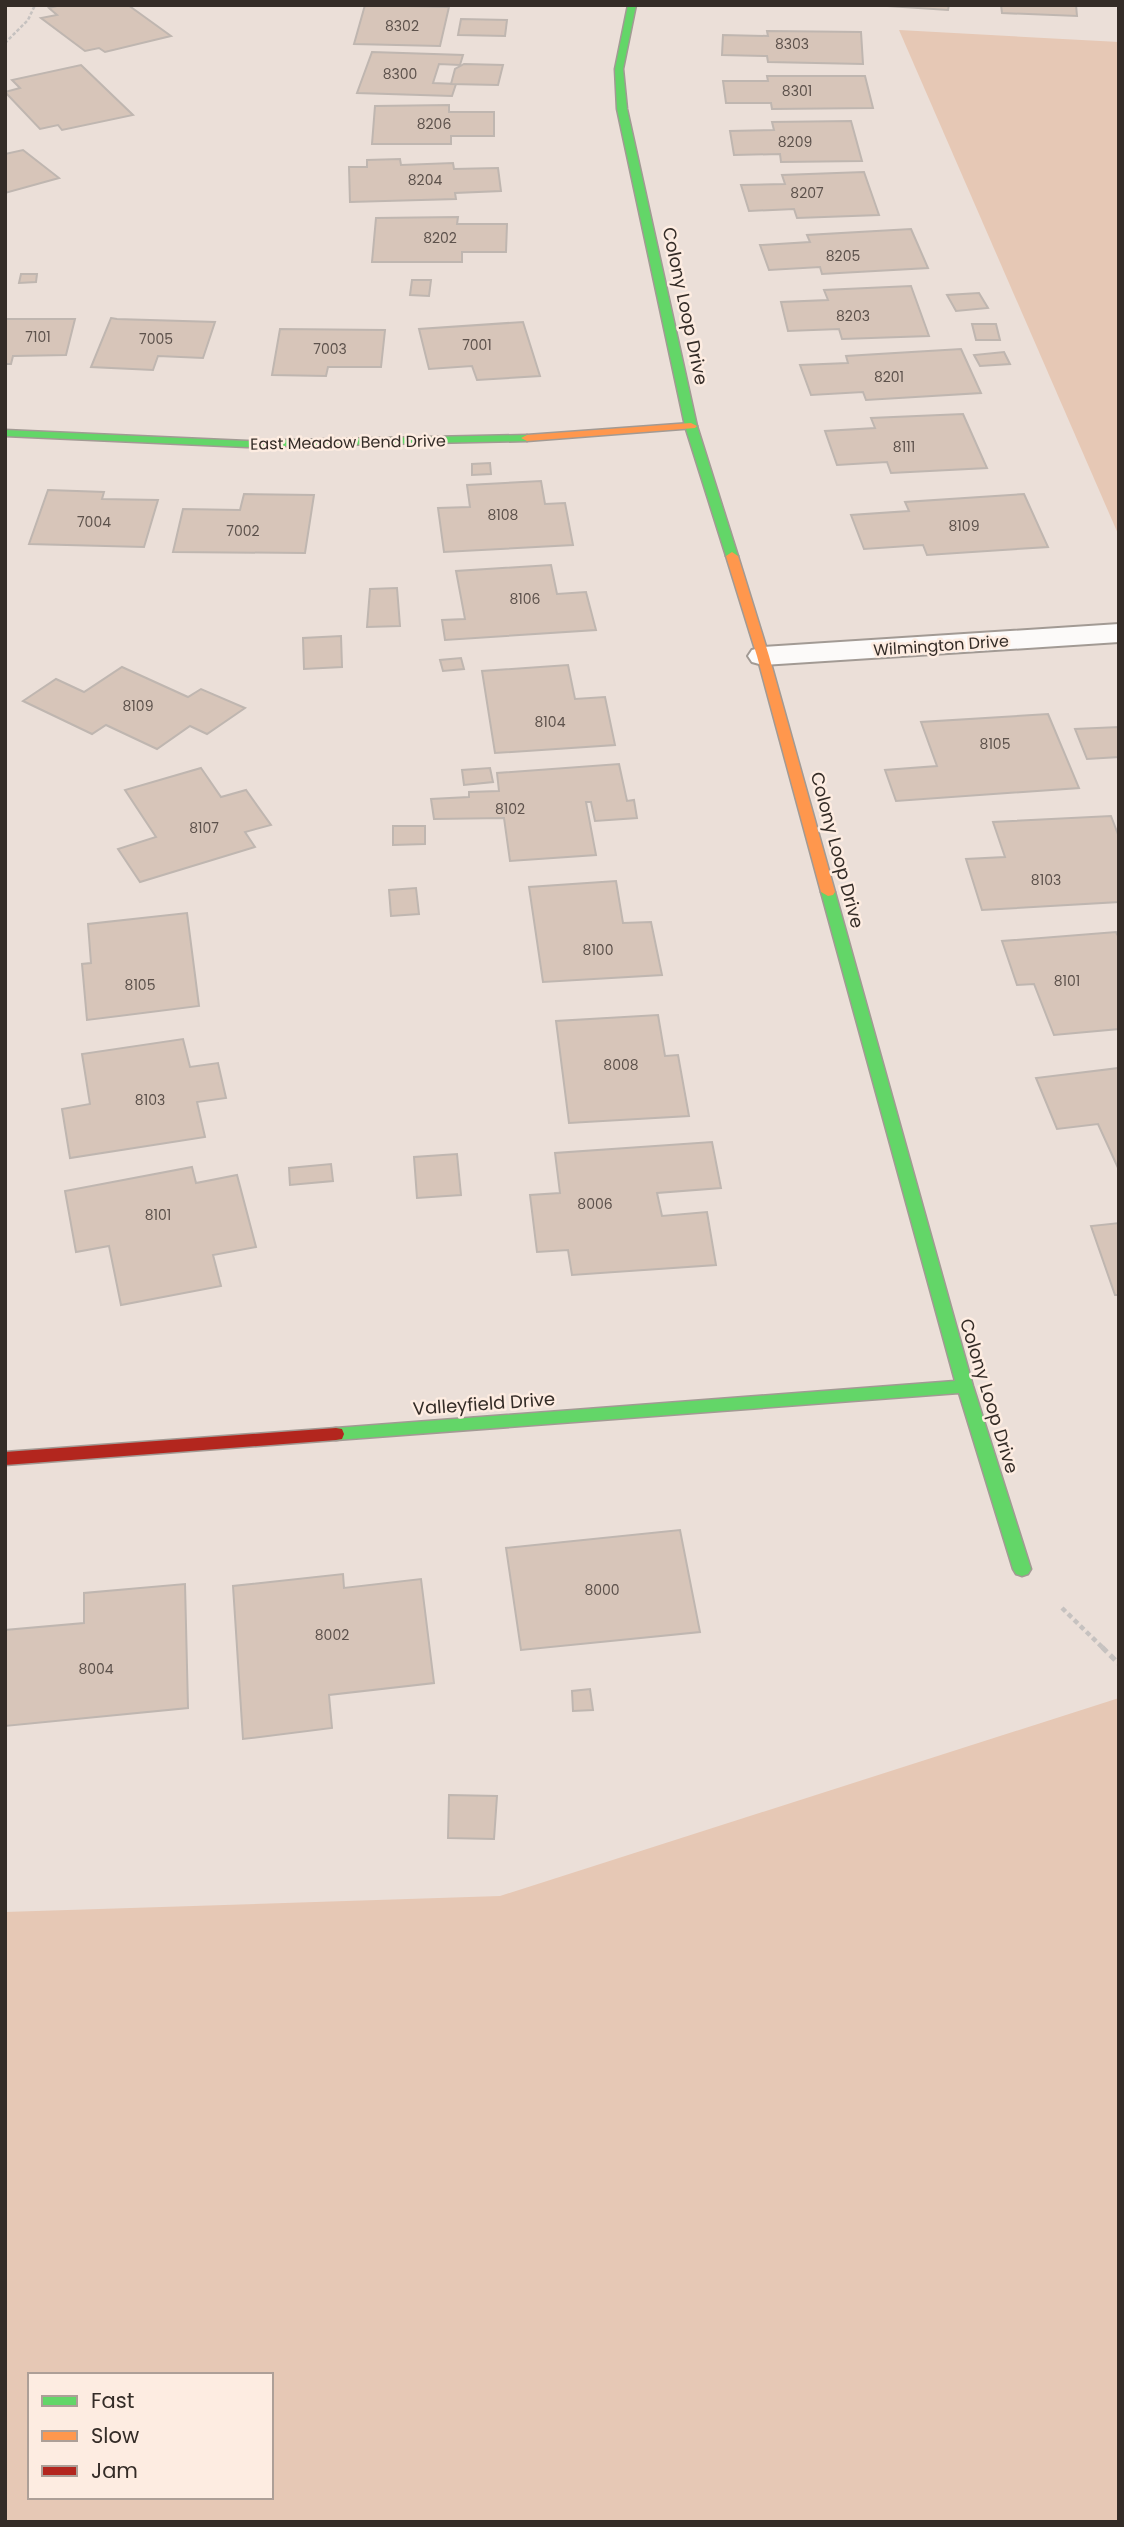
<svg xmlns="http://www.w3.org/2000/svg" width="1124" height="2527" viewBox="0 0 1124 2527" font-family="Poppins,sans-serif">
<rect width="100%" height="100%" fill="#ebdfd8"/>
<!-- green -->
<g fill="#e6c8b5" fill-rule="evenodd">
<polygon points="899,30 1119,42 1119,536"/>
<path d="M1119 1698V2522H5V1912L500 1896ZM30 2375H271V2497H30Z"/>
</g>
<!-- building -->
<g fill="#d7c5b9" stroke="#bfb6b0" stroke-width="2">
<polygon points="61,5 128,5 171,36 105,52 99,48 85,51 41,18 57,15 49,8"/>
<polygon points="365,5 449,7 440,46 354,44"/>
<polygon points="872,5 949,5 948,10"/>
<polygon points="1001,5 1076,5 1077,16 1002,13"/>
<polygon points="461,19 507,20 505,36 458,35"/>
<polygon points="767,31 861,32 863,64 768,62 767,56 722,55 723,35 768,36"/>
<polygon points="372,52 463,55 460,65 439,64 433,83 456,84 452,96 357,93"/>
<polygon points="464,64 503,65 498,85 451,84 455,69"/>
<polygon points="81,65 133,115 62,130 58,125 40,129 5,92 20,88 12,80"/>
<polygon points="767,76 865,76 873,108 772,109 771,103 726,103 723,81 768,81"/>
<polygon points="449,105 449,112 494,112 494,136 451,136 451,144 372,144 375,106"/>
<polygon points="851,121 862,161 781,162 780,154 734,155 730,131 774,130 772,122"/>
<polygon points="23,150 59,178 5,193 5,154"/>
<polygon points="400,159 401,165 453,163 454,169 498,168 501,191 455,193 456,199 350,202 349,167 367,167 367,160"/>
<polygon points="864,172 879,215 797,218 794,209 749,211 741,185 785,184 782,175"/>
<polygon points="458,217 457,224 507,224 506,252 462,252 462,262 372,262 376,218"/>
<polygon points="911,229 928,268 822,274 820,267 769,270 760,245 810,242 807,235"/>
<polygon points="21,274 37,274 36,282 19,283"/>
<polygon points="412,280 431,280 429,296 410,295"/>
<polygon points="911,286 929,336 842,339 839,329 788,331 781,302 828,300 824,290"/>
<polygon points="979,293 988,308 956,311 947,295"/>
<polygon points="111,318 117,319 215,322 203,358 158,356 153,370 91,367"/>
<polygon points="5,319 75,319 66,355 13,356 11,364 5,364"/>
<polygon points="523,322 540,376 477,380 472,366 429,369 419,329"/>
<polygon points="972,324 996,324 1000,340 976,340"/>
<polygon points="280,329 385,330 381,367 328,367 326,376 272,375"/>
<polygon points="961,349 981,393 866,400 863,392 811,395 800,365 848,363 846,356"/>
<polygon points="1004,352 1010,364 980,366 974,355"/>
<polygon points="963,414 987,468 891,473 887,462 837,465 825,431 875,428 871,418"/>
<polygon points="490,463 491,474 472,475 472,464"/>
<polygon points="541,481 545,504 565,503 573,545 444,552 438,508 470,507 467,485"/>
<polygon points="48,490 104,492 102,499 158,500 144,547 29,544"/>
<polygon points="244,494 314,495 305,553 173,552 183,509 240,510"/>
<polygon points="1024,494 1048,547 927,555 923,545 864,549 851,515 909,511 905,502"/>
<polygon points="551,565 557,594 586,592 596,630 445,640 442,620 465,619 456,571"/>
<polygon points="397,588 400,626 367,627 370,589"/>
<polygon points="341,636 342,667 304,669 303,638"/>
<polygon points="461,658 464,669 443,671 440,660"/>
<polygon points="568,665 575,699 605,697 615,745 495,753 482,671"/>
<polygon points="122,667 188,697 201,689 245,708 207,734 190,726 157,749 106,725 92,734 23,701 56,679 84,692"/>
<polygon points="1048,714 1079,788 896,801 885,770 937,766 921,722"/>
<polygon points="1119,727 1119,757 1087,759 1075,729"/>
<polygon points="619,764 627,801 634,800 637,818 595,821 591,802 586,802 596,855 510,861 504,818 434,819 431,799 469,797 469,792 499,791 497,773"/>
<polygon points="201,768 221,797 246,790 271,825 245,832 255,847 140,882 118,849 156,837 125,790"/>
<polygon points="490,768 493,782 464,785 462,770"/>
<polygon points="1111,816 1119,837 1119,902 982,910 966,859 1005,857 993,822"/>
<polygon points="393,826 425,826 425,844 393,845"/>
<polygon points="616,881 623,923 651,922 662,975 543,982 529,887"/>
<polygon points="416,888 419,914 391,916 389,890"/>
<polygon points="187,913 199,1006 87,1020 82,964 91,963 88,924"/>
<polygon points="1116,932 1119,938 1119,1029 1054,1035 1034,984 1017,985 1002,941"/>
<polygon points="658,1015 665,1056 678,1055 689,1116 569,1123 556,1021"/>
<polygon points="183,1039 190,1067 218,1063 226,1098 197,1102 205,1137 70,1158 62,1109 90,1104 82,1054"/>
<polygon points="1119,1068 1119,1170 1098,1124 1057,1129 1036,1078"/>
<polygon points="712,1142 721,1188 657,1193 662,1216 707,1212 716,1265 572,1275 568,1250 537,1252 530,1195 560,1193 555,1153"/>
<polygon points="457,1154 461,1195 417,1198 414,1157"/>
<polygon points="331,1164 333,1181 290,1185 289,1168"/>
<polygon points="192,1167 196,1183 237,1175 256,1247 213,1255 221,1286 121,1305 109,1246 76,1252 65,1191"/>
<polygon points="1119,1223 1119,1295 1115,1295 1091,1226"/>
<polygon points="680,1530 700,1632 521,1650 506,1548"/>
<polygon points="343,1574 344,1588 421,1579 434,1683 329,1695 332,1728 243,1739 233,1586"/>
<polygon points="185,1584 188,1708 5,1726 5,1630 84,1623 84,1593"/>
<polygon points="590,1689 593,1710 573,1711 572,1691"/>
<polygon points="449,1795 497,1796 494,1839 448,1838"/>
</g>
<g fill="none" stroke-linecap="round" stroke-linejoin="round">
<defs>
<polygon id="street" points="1119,624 1119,642 763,665 752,662 748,656 752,650 763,647"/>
<g id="fast">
<polygon points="628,5 636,5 623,69 627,109 697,426 738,556 732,560 726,556 685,426 617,109 615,69"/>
<polygon points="5,430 247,441 527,435 533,438 527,441 247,447 5,436"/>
<polygon points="828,888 835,892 973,1386 1031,1569 1028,1574 1022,1576 1016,1574 1013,1569 959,1393 336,1440 330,1439 328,1434 330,1429 336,1428 955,1381 821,892"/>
</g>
<g id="slow">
<polygon points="691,423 697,426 695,428 527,441 521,438 527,435"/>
<polygon points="732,552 738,556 769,656 835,892 833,895 828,896 821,892 757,656 726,556"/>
</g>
<polygon id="jam" points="336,1428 342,1429 344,1434 342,1439 336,1440 5,1465 5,1452"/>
</defs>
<!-- street casing -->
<use href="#street" stroke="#a29a94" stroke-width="4"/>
<!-- fast casing -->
<use href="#fast" stroke="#a29a94" stroke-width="3"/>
<!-- slow casing -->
<use href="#slow" stroke="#a29a94" stroke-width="3"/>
<!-- jam casing -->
<use href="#jam" stroke="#a29a94" stroke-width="3"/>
<!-- path-far2 -->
<polyline stroke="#c6c2c0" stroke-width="2.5" stroke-dasharray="3.5 2" stroke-linecap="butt" points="5,43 28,20 35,5"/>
<!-- path-far1 -->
<polyline stroke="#c6c2c0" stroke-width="4.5" stroke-dasharray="5 3.5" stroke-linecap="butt" points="1062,1608 1104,1649"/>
<!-- path -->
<polyline stroke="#c6c2c0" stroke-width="5" stroke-dasharray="7 4.5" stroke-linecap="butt" points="1102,1647 1119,1664"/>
<!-- street -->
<use href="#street" fill="#fcfaf9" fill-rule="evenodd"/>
<!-- fast -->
<use href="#fast" fill="#63d668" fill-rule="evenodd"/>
<!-- slow -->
<use href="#slow" fill="#ff974d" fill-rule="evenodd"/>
<!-- jam -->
<use href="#jam" fill="#b3261e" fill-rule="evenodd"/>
</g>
<g text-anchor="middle" stroke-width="5" stroke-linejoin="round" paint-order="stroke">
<!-- number labels -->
<g font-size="14" fill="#5d524c">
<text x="402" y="31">8302</text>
<text x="792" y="49">8303</text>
<text x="400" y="79">8300</text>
<text x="797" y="96">8301</text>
<text x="434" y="129">8206</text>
<text x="795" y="147">8209</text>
<text x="425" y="185">8204</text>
<text x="807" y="198">8207</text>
<text x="440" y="243">8202</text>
<text x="843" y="261">8205</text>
<text x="853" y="321">8203</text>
<text x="38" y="342">7101</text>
<text x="156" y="344">7005</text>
<text x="477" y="350">7001</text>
<text x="330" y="354">7003</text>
<text x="889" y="382">8201</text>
<text x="904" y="452">8111</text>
<text x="503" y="520">8108</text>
<text x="94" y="527">7004</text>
<text x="964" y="531">8109</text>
<text x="243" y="536">7002</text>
<text x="525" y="604">8106</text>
<text x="138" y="711">8109</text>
<text x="550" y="727">8104</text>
<text x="995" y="749">8105</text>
<text x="510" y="814">8102</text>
<text x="204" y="833">8107</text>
<text x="1046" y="885">8103</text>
<text x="598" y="955">8100</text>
<text x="1067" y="986">8101</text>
<text x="140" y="990">8105</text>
<text x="621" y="1070">8008</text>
<text x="150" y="1105">8103</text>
<text x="595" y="1209">8006</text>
<text x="158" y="1220">8101</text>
<text x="602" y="1595">8000</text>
<text x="332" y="1640">8002</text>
<text x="96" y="1674">8004</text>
</g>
<!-- far-street labels -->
<g font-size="16" fill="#342c27" stroke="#fdece1">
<text transform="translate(348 442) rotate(-1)" y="6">East Meadow Bend Drive</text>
<text transform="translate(941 645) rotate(-4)" y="6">Wilmington Drive</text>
</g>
<!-- street labels -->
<g font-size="18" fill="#342c27" stroke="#fdece1">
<text transform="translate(685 306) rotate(78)" y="6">Colony Loop Drive</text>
<text transform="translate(837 850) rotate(75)" y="6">Colony Loop Drive</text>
<text transform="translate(989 1396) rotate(73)" y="6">Colony Loop Drive</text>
<text transform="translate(484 1404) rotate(-4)" y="6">Valleyfield Drive</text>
</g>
</g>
<!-- border -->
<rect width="1124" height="2527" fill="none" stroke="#342c27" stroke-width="14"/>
<!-- legend -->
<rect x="28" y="2373" width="245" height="126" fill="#fdece1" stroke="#ad9f97" stroke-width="2"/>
<rect x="42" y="2396" width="35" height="10" fill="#63d668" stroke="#ad9f97" stroke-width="2"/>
<text x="91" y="2408" font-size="21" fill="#342c27">Fast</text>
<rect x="42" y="2431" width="35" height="10" fill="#ff974d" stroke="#ad9f97" stroke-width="2"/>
<text x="91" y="2443" font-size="21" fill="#342c27">Slow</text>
<rect x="42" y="2466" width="35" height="10" fill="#b3261e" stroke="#ad9f97" stroke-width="2"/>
<text x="91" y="2478" font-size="21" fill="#342c27">Jam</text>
</svg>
